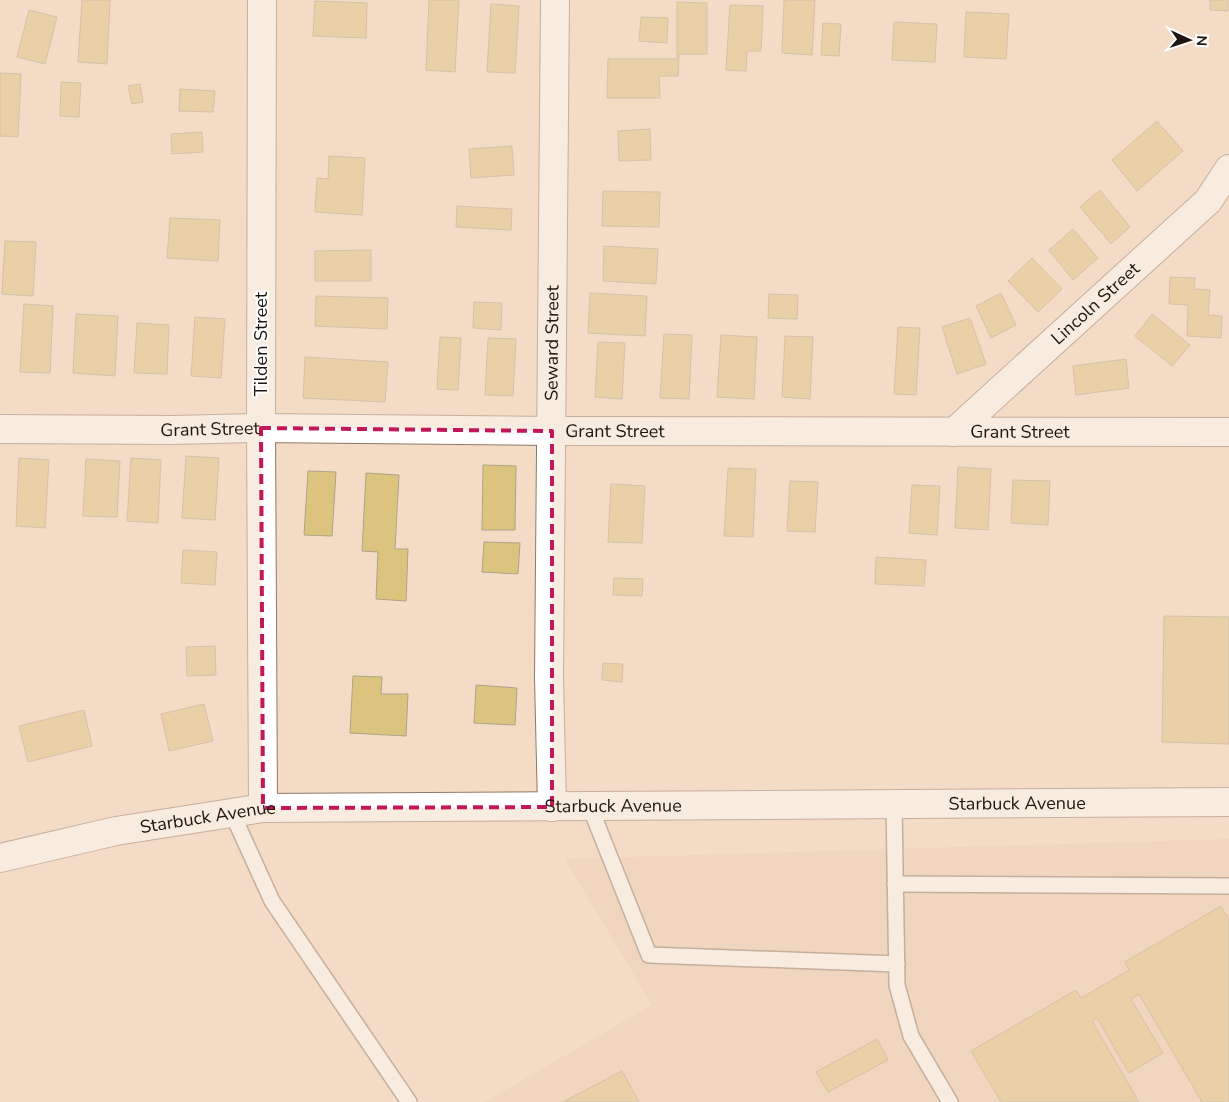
<svg xmlns="http://www.w3.org/2000/svg" width="1229" height="1102" viewBox="0 0 1229 1102" font-family="'Nunito Sans',sans-serif">
<rect width="100%" height="100%" fill="#f3dbc6"/>
<!-- built -->
<polygon fill="#edcfb5" points="1229,839 1229,1102 485,1102 652,1005 565,859"/>
<!-- building -->
<g fill="#ddc47e" stroke="#ada388">
<polygon points="82,0 110,0 107,64 78,62"/>
<polygon points="429,0 459,0 455,72 426,70"/>
<polygon points="784,0 815,0 812,55 782,53"/>
<polygon points="1210,0 1228,0 1228,11 1210,10"/>
<polygon points="315,1 367,3 366,38 313,36"/>
<polygon points="677,2 707,3 707,54 679,54 678,76 659,76 660,98 607,98 608,59 677,59"/>
<polygon points="491,4 519,6 515,73 487,72"/>
<polygon points="730,5 763,6 761,51 747,51 746,71 726,70"/>
<polygon points="29,10 57,17 45,64 17,57"/>
<polygon points="966,12 1009,14 1006,59 964,57"/>
<polygon points="641,17 668,18 667,43 639,41"/>
<polygon points="894,22 937,24 935,62 892,60"/>
<polygon points="823,23 841,24 839,56 821,55"/>
<polygon points="0,73 21,74 18,137 0,136"/>
<polygon points="61,82 81,83 79,117 60,116"/>
<polygon points="140,84 143,102 132,104 128,86"/>
<polygon points="180,89 215,91 213,112 179,111"/>
<polygon points="1157,121 1183,151 1137,191 1112,160"/>
<polygon points="650,129 651,160 619,161 618,131"/>
<polygon points="202,132 203,152 172,154 171,134"/>
<polygon points="512,146 514,175 471,178 469,149"/>
<polygon points="329,156 365,158 362,215 315,212 317,178 328,179"/>
<polygon points="1100,190 1130,227 1111,244 1080,207"/>
<polygon points="603,191 660,192 659,227 602,226"/>
<polygon points="457,206 512,209 511,230 456,227"/>
<polygon points="170,218 220,220 218,261 167,258"/>
<polygon points="1073,229 1098,258 1073,280 1049,250"/>
<polygon points="5,241 36,242 33,296 2,294"/>
<polygon points="604,246 658,249 656,284 603,281"/>
<polygon points="371,250 371,281 315,281 315,251"/>
<polygon points="1032,258 1062,289 1038,312 1008,281"/>
<polygon points="1170,277 1195,278 1194,289 1210,290 1208,315 1222,316 1221,338 1187,336 1188,305 1169,304"/>
<polygon points="590,293 647,296 645,336 588,333"/>
<polygon points="1001,293 1016,325 991,338 976,306"/>
<polygon points="769,294 798,295 797,319 768,318"/>
<polygon points="316,296 388,298 387,329 315,326"/>
<polygon points="474,302 502,303 501,330 473,328"/>
<polygon points="24,304 53,306 50,373 20,372"/>
<polygon points="76,314 118,316 115,376 73,373"/>
<polygon points="1152,314 1190,345 1172,366 1135,336"/>
<polygon points="195,317 225,319 221,378 191,376"/>
<polygon points="970,318 986,364 957,374 942,327"/>
<polygon points="137,323 169,325 167,374 134,373"/>
<polygon points="898,327 920,328 916,395 894,394"/>
<polygon points="664,334 692,335 689,399 660,398"/>
<polygon points="721,335 757,337 754,399 717,397"/>
<polygon points="785,336 813,337 810,399 782,397"/>
<polygon points="440,337 461,338 458,390 437,389"/>
<polygon points="488,338 516,339 513,396 485,395"/>
<polygon points="598,342 625,343 622,399 595,397"/>
<polygon points="305,357 388,362 385,402 303,398"/>
<polygon points="1126,359 1129,388 1076,395 1073,366"/>
<polygon points="186,456 219,458 215,520 182,518"/>
<polygon points="19,458 49,460 45,528 16,526"/>
<polygon points="131,458 161,460 158,523 127,521"/>
<polygon points="86,459 120,461 117,517 83,516"/>
<polygon points="483,465 516,466 515,530 482,530"/>
<polygon points="958,467 991,469 988,530 955,528"/>
<polygon points="728,468 756,469 753,537 724,536"/>
<polygon points="308,471 336,472 332,536 304,535"/>
<polygon points="366,473 399,475 395,549 408,549 406,601 376,599 378,552 362,551"/>
<polygon points="1013,480 1050,481 1048,525 1011,523"/>
<polygon points="790,481 818,482 815,532 787,531"/>
<polygon points="611,484 645,486 642,543 608,542"/>
<polygon points="912,485 940,486 937,535 909,533"/>
<polygon points="484,542 520,543 518,574 482,572"/>
<polygon points="183,550 217,552 215,585 181,583"/>
<polygon points="876,557 926,560 924,586 875,584"/>
<polygon points="614,578 643,579 642,596 613,595"/>
<polygon points="1164,616 1229,617 1229,744 1162,742"/>
<polygon points="215,646 216,675 187,676 186,647"/>
<polygon points="603,663 623,664 622,682 602,680"/>
<polygon points="353,676 382,677 381,694 408,694 406,736 350,733"/>
<polygon points="476,685 517,688 515,725 474,723"/>
<polygon points="204,704 213,741 169,751 161,714"/>
<polygon points="84,710 92,746 28,762 19,726"/>
<polygon points="1221,906 1229,920 1229,1102 1202,1102 1139,994 1131,999 1163,1053 1129,1073 1097,1018 1092,1021 1139,1102 1001,1102 971,1051 1076,990 1081,998 1129,970 1125,962"/>
<polygon points="877,1039 888,1060 828,1092 816,1072"/>
<polygon points="622,1071 639,1102 563,1102"/>
</g>
<g fill="none" stroke-linecap="round" stroke-linejoin="round">
<defs>
<g id="lane">
<polyline points="894,804 897,985 911,1036 950,1102"/>
<polyline points="590,807 649,955 897,964"/>
<polyline points="232,813 272,901 409,1102"/>
<polyline points="895,884 1229,886"/>
</g>
<g id="street">
<polyline points="262,0 261,428 263,808"/>
<path id="s1" d="M0 429 172 430 261 428 552 431 1229 432"/>
<path id="s2" d="M954 432 1208 201 1229 169"/>
<path id="s3" d="M552 807 549 677 555 0"/>
</g>
<g id="secondary">
<path id="s4" d="M0 858 116 831 263 808 1229 802"/>
</g>
</defs>
<!-- lane casing -->
<use href="#lane" stroke="#8f7966" stroke-width="18"/>
<!-- street casing -->
<use href="#street" stroke="#8f7966" stroke-width="30"/>
<!-- secondary casing -->
<use href="#secondary" stroke="#8f7966" stroke-width="30"/>
<!-- lane -->
<use href="#lane" stroke="#fff" stroke-width="15"/>
<!-- street -->
<use href="#street" stroke="#fff" stroke-width="28"/>
<!-- secondary -->
<use href="#secondary" stroke="#fff" stroke-width="28"/>
</g>
<!-- marked area -->
<path d="M0 0H1229V1102H0ZM261 428 552 431V807L263 808Z" fill="#f3dbc6" fill-opacity=".55" fill-rule="evenodd"/>
<path fill="none" stroke="#c2185b" stroke-width="4" stroke-dasharray="10 6" stroke-linejoin="round" d="M261 428 552 431V807L263 808Z"/>
<g text-anchor="middle" stroke-width="4" stroke-linejoin="round" paint-order="stroke">
<!-- street labels -->
<g font-size="18" fill="#1e160e" stroke="#fff">
<text dy="6" stroke="none"><textPath href="#s2" startOffset="191">Lincoln Street</textPath></text>
<text dy="6" stroke="none"><textPath href="#s3" startOffset="464">Seward Street</textPath></text>
<text transform="translate(261 344) rotate(-90)" y="6">Tilden Street</text>
<text dy="6" stroke="none"><textPath href="#s1" startOffset="210">Grant Street</textPath></text>
<text dy="6" stroke="none"><textPath href="#s1" startOffset="615">Grant Street</textPath></text>
<text dy="6" stroke="none"><textPath href="#s1" startOffset="1020">Grant Street</textPath></text>
<text dy="6" stroke="none"><textPath href="#s4" startOffset="1022">Starbuck Avenue</textPath></text>
<text dy="6" stroke="none"><textPath href="#s4" startOffset="618">Starbuck Avenue</textPath></text>
<text dy="6" stroke="none"><textPath href="#s4" startOffset="212">Starbuck Avenue</textPath></text>
</g>
</g>
<!-- north arrow -->
<g transform="translate(1189 40) rotate(93)" stroke="#ffffff" stroke-width="4" paint-order="stroke">
<path d="M0-4L9 19L0 12L-9 19Z" fill="#1e160e"/>
<text y="-8" font-size="14" font-weight="bold" text-anchor="middle" fill="#1e160e">N</text>
</g>
</svg>
